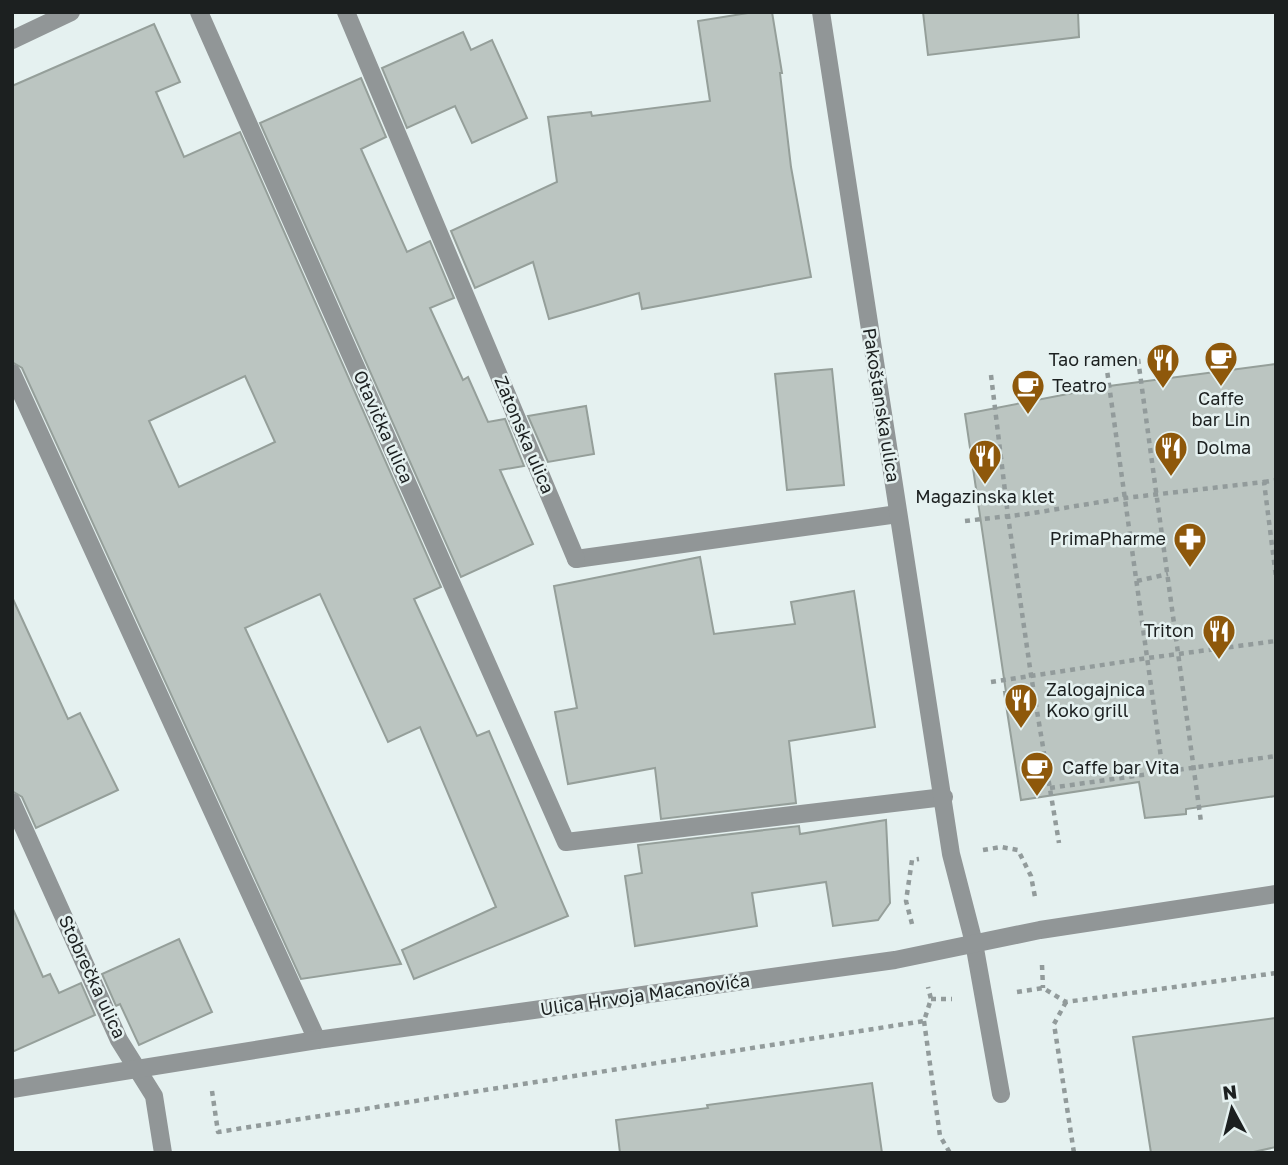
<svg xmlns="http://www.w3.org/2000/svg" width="1288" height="1165" viewBox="0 0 1288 1165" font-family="'Golos Text',sans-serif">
<rect width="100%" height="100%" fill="#e5f1f0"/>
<!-- building -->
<g fill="#bbc5c1" stroke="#959f9a" stroke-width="2" fill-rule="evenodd">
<polygon points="754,12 772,12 782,73 780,73 791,167 811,277 642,309 639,293 549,319 533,262 475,288 451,231 557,182 548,117 591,112 592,116 710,101 698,21"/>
<polygon points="923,12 1078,12 1079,37 928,55"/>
<path d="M154 24 180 82 156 92 184 157 240 132 441 587 414 599 477 736 489 731 568 916 414 979 402 950 496 907 420 727 388 742 320 594 245 628 401 964 301 979 22 368 12 362V86ZM245 376 275 442 179 487 149 421Z"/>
<polygon points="463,32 471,50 492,40 527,118 472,143 455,106 407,128 382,68"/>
<polygon points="361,78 386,137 361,149 407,252 430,241 454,298 430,308 463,380 468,377 488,422 505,419 524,466 500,470 533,544 461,577 260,123"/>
<polygon points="1276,364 1276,796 1186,809 1186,814 1145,818 1139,782 1021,800 1004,692 1006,692 965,414 1109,386"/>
<polygon points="832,369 844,485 787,490 775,374"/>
<polygon points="586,406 594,454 548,462 528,416"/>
<polygon points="700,557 714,634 795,624 791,602 854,591 875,727 789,741 796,803 661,819 655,768 568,784 555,712 577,708 554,586"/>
<polygon points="12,597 68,719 80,713 118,790 36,828 22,797 12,791"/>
<polygon points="886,820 890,903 878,920 833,926 826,882 752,893 757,926 635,946 625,876 642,873 638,845 799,826 800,834"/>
<polygon points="12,907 43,977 50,974 59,993 81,983 95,1015 12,1052"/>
<polygon points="179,939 212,1012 139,1045 120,1004 116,1006 102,974"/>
<polygon points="1276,1018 1276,1147 1249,1153 1151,1153 1133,1037"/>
<polygon points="872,1083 882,1153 620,1153 616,1120 708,1108 707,1105"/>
</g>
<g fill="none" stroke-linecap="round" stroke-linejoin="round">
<!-- path -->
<g stroke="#929b9b" stroke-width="4.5" stroke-dasharray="5 5" stroke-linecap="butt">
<polyline points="1138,359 1201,822"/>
<polyline points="1106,363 1163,772"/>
<polyline points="991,375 1008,516 1031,675 1059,843"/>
<polyline points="1264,482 1276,480"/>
<polyline points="965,521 1027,514 1125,498 1264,482 1276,577"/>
<polyline points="1137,581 1168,574"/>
<polyline points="991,682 1148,658 1276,641"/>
<polyline points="1050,788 1276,756"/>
<polyline points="983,850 1001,847 1018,850 1031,876 1035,897"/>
<polyline points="912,924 906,901 912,860 919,859"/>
<polyline points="1042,965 1043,988"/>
<polyline points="1017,992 1043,988 1066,1002 1276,973"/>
<polyline points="931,999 952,999"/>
<polyline points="1066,1002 1054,1024 1074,1153"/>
<polyline points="924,1021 940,1136 950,1153"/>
<polyline points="212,1091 218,1132 924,1021 931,999 928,987"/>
</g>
<!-- service -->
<g stroke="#919697" stroke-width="18">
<polyline points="12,373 317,1040"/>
<polyline points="974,943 1001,1094"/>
</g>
<!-- pedestrian -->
<polyline stroke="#919697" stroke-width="18" points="576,559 898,514"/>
<!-- minor -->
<g stroke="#919697" stroke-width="18">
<polyline points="199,12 566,842 944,797"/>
<polyline points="346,12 576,559"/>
<polyline points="821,12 951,854 974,943"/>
<polyline points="12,40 71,12"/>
<polyline points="12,802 119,1040 154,1096 163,1153"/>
<polyline points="12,1089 317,1040 895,960 1040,930 1276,894"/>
</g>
</g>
<!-- icons -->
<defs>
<symbol id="cafe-pin" viewBox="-11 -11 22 30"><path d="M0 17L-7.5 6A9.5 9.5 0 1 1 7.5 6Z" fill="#8e580b" stroke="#e5f1f0"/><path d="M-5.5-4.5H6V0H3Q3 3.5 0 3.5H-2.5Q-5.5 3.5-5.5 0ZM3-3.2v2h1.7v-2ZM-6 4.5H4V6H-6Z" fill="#fff"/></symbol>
<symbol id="restaurant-pin" viewBox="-11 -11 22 30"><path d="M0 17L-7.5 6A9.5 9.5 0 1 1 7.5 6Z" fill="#8e580b" stroke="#e5f1f0"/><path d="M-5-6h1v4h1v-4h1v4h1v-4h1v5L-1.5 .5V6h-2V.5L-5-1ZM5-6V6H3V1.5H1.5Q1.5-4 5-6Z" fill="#fff"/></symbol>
<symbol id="pharmacy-pin" viewBox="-11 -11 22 30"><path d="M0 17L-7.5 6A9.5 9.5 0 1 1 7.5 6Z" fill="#8e580b" stroke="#e5f1f0"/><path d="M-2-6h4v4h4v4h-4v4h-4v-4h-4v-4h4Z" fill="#fff"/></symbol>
</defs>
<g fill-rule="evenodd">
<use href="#cafe-pin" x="1202" y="339" width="38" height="52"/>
<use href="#restaurant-pin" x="1144" y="341" width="38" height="52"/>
<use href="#cafe-pin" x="1009" y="367" width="38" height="52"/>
<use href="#restaurant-pin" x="1152" y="429" width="38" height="52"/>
<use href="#restaurant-pin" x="966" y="437" width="38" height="52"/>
<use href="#pharmacy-pin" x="1171" y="520" width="38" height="52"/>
<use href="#restaurant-pin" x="1200" y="612" width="38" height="52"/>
<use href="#restaurant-pin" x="1002" y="681" width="38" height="52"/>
<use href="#cafe-pin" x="1018" y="749" width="38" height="52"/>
</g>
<g text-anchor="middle" stroke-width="5" stroke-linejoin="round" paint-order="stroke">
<!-- poi labels -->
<g font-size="18" fill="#1c2020" stroke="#e5f1f0" text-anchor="start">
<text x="1138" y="366" text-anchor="end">Tao ramen</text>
<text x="1052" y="392">Teatro</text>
<text x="1221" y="405" text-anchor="middle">Caffe<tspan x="1221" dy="21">bar Lin</tspan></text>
<text x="1196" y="454">Dolma</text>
<text x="985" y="503" text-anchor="middle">Magazinska klet</text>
<text x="1166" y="545" text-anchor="end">PrimaPharme</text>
<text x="1194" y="637" text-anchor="end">Triton</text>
<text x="1046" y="696">Zalogajnica<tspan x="1046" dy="21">Koko grill</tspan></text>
<text x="1062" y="774">Caffe bar Vita</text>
</g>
<!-- street labels -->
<g font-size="18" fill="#1c2020" stroke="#e5f1f0">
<text transform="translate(881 405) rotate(81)" y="6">Pakoštanska ulica</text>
<text transform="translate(383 427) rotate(66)" y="6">Otavička ulica</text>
<text transform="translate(524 435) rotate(67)" y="6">Zatonska ulica</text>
<text transform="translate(92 977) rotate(65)" y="6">Stobrečka ulica</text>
<text transform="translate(645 995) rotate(-8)" y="6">Ulica Hrvoja Macanovića</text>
</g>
</g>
<!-- border -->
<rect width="1288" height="1165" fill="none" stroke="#1c2020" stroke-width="28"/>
<!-- north arrow -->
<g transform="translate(1232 1109) rotate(353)" stroke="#e5f1f0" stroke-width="5" paint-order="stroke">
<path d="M0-5L12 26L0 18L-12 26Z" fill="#1c2020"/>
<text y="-10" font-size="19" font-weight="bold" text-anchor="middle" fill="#1c2020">N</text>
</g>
</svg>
